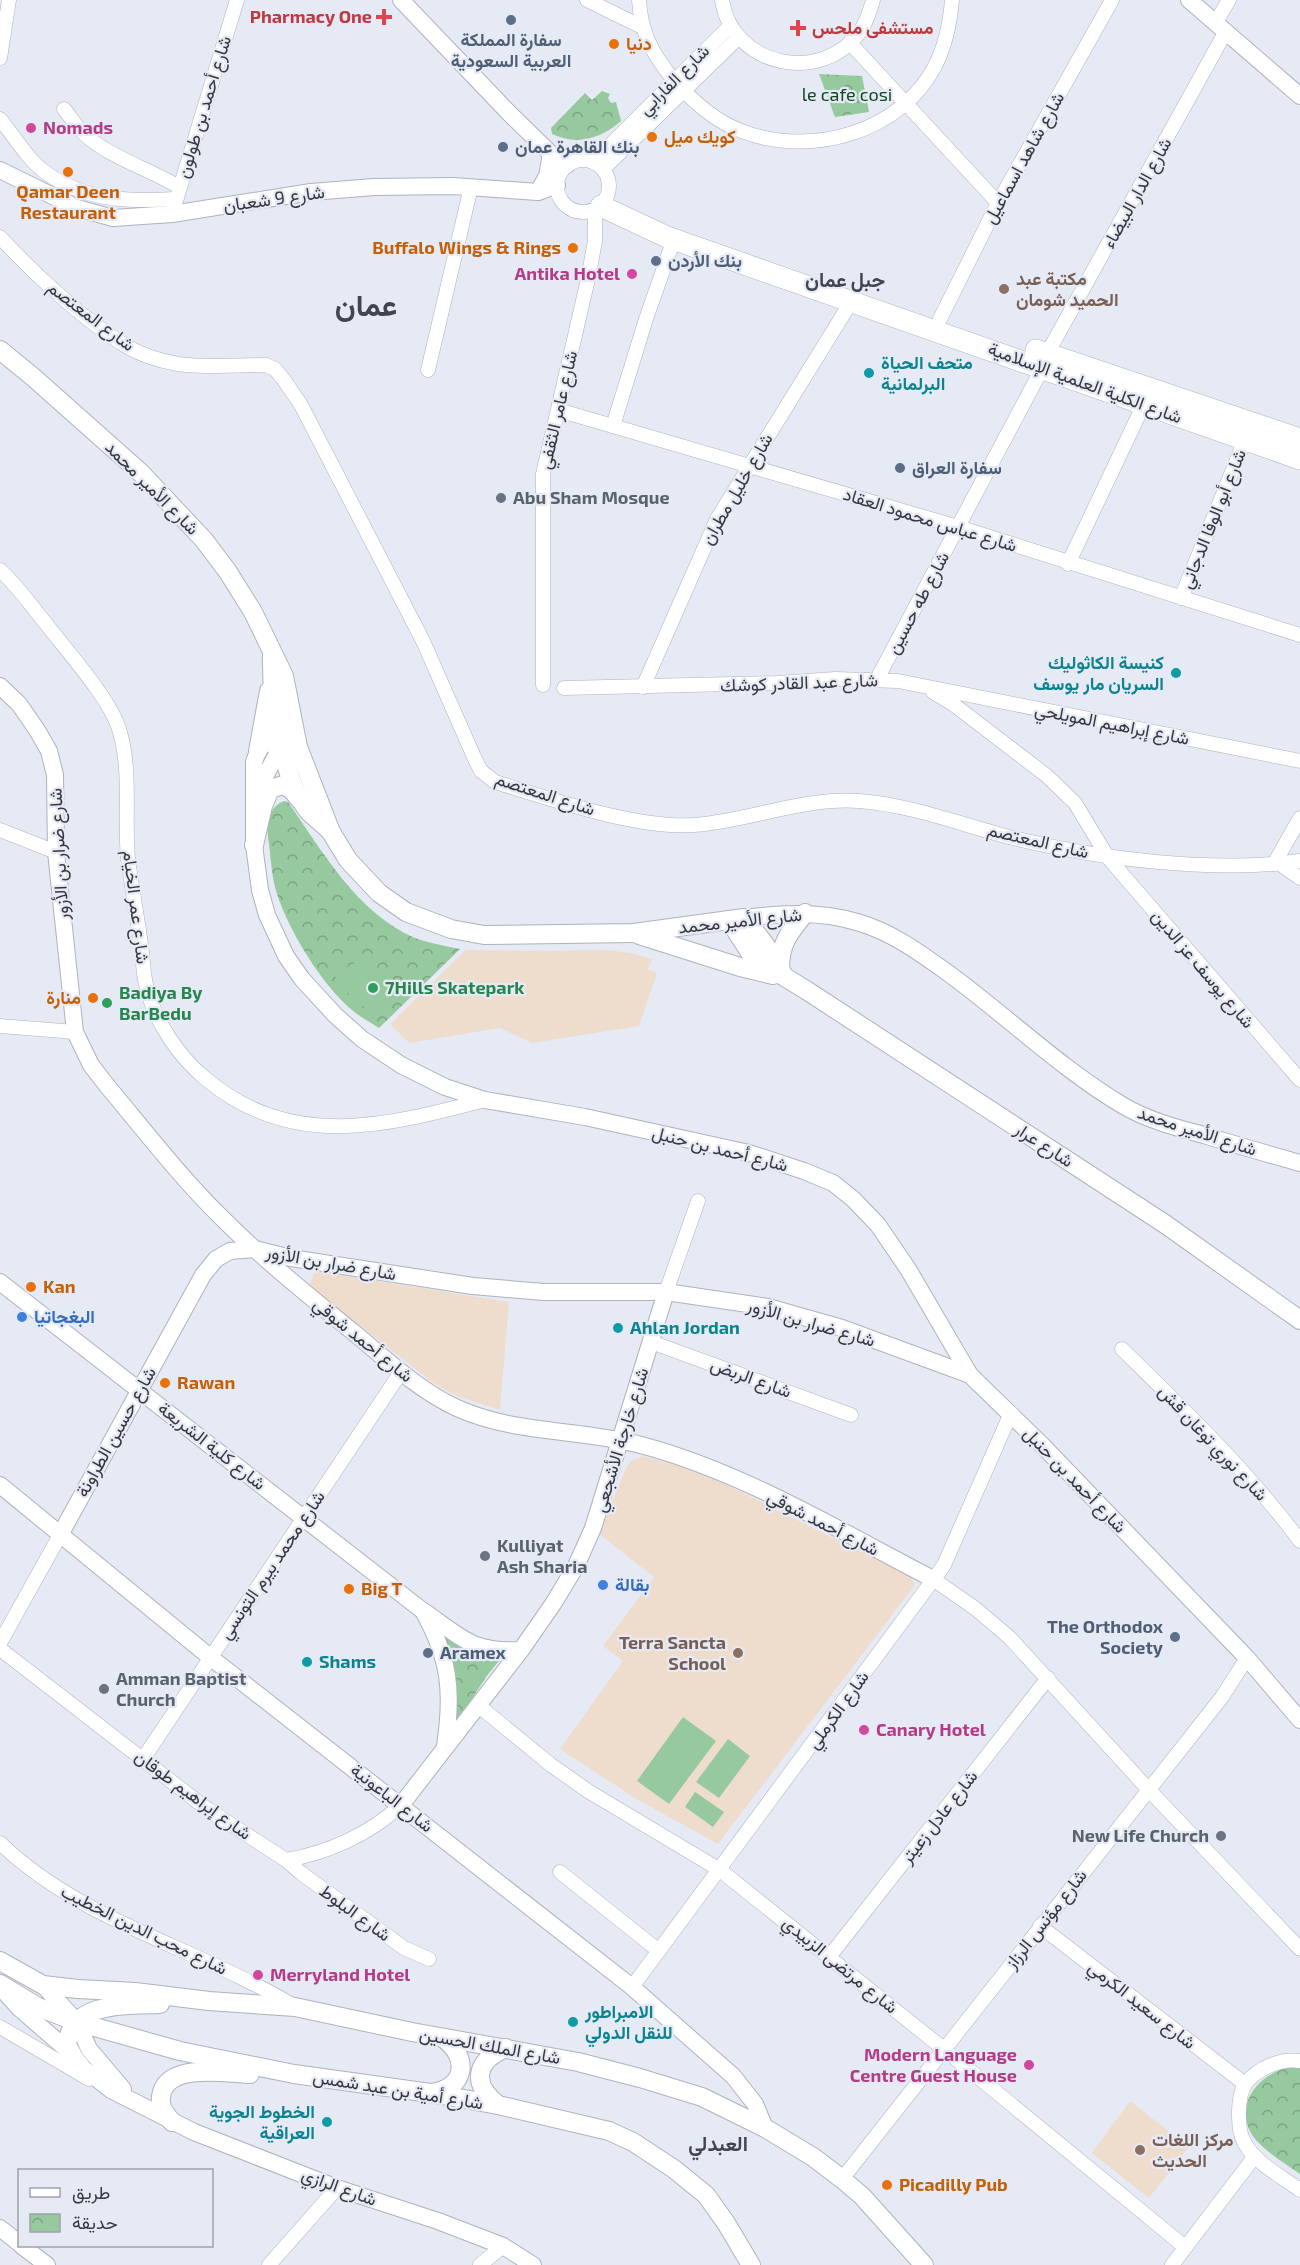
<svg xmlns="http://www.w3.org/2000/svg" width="1300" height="2265" viewBox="0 0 1300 2265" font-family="'Exo 2',Vazirmatn,sans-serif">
<defs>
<pattern id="park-crowns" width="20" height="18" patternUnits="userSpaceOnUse" patternTransform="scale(1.5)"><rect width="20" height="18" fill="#97c99f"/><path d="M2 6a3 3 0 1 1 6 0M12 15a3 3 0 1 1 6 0" fill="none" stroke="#7ca483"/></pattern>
</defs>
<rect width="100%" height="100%" fill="#e5eaf5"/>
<!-- education -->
<g fill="#edc">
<polygon points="466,950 552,951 606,950 631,953 652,959 648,969 657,973 639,1026 532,1043 500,1028 409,1043 390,1024"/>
<polygon points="315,1271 509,1302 500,1410 459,1397 435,1384 309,1286"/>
<polygon points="643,1456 686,1468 723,1483 911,1577 915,1585 718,1844 638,1800 560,1749 623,1661 603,1646 654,1577 599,1534 627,1466 631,1461"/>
<polygon points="1130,2101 1189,2147 1149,2198 1092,2153"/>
</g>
<!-- park -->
<g fill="url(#park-crowns)">
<polygon points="819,74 862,76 869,112 835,117"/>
<path d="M602 91 610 94 608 98 611 103 616 102 621 121C602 138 577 146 552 134L551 128 585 93 592 100Z"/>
<path d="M284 801 288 802C323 852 357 913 415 938 429 943 445 946 460 949L379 1028C370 1022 360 1017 352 1010 322 985 289 931 277 894 272 879 271 861 269 844 266 828 267 807 284 801Z"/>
<polygon points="442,1632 469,1651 502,1657 486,1677 457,1722 454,1667"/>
<path d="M1291 2067H1300V2174C1286 2164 1267 2153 1255 2139 1231 2108 1257 2073 1291 2067Z"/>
</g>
<!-- pitch -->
<g fill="#97c99f">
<path d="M361 959 402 985V991L379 1012C355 1007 349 993 334 975Z"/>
<polygon points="683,1717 716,1741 669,1804 637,1781"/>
<polygon points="728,1739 750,1756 719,1798 696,1782"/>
<polygon points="695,1792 724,1812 713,1827 685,1807"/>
</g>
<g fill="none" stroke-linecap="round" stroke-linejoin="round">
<defs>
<g id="minor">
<polyline points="587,0 642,27"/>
<path d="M639 0C641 33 652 53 672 78 692 101 715 122 744 132 812 157 901 132 935 66 946 45 950 23 952 0"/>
<path d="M722 0C732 67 823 86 861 30 867 21 870 11 873 0"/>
<polyline points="1216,22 1229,0"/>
<polyline points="850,43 998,203"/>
<polyline points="0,58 9,0"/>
<path d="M64 109C70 116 75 125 81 131 107 157 148 168 179 187"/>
<path d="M0 119C14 136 27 159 45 172 85 201 129 202 175 199"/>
<circle cx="583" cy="186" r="26"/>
<polyline points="594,161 730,26"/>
<polyline points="603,169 738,38"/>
<polyline points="172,214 237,0"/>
<path d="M0 237C34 274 84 320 126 346 141 355 161 361 178 364 206 368 237 365 266 365L275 369 284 380 301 405 423 641 474 757 481 771 495 782C551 799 636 829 694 825 749 821 803 797 859 801 912 805 962 825 1013 838 1099 859 1212 873 1300 861"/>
<polyline points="940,319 998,203 1112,0"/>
<polyline points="1047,354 1226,31"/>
<polyline points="428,370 471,187"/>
<polyline points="558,410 958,527 1300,635"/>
<polyline points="613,426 646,319 674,239"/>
<polyline points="1068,564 1144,404"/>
<path d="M0 570C18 586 32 607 47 625 67 651 110 699 119 729 132 770 124 816 128 859 132 888 137 916 141 944 143 959 143 975 147 989 156 1023 179 1057 206 1079 292 1151 386 1126 485 1100"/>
<polyline points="1181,598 1245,440"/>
<polyline points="877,679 1043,367"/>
<polyline points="543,685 543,474 588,279 595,241 595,210"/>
<polyline points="643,687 717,519 851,302"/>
<polyline points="564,688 778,683 835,679 898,681 1300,761"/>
<polyline points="933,692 953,704 1047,776 1075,803 1107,856 1123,875 1300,1080"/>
<polyline points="0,830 56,852"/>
<polyline points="1274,864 1300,818"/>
<polyline points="1280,864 1300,878"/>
<polyline points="0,1026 75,1032"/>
<polyline points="666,1292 698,1201"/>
<polyline points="651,1342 851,1415"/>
<path d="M1122 1349C1184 1410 1248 1471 1300 1541"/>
<polyline points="933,1579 976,1609 1010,1638 1148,1789 1300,1949"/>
<polyline points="0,1643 60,1535"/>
<path d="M0 1649 207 1809 286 1860C328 1853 370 1834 401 1805"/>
<polyline points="479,1706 551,1765 588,1791 720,1870 945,2050 1185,2247"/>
<polyline points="143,1759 401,1372"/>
<path d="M0 1843C82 1922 198 1948 294 2006"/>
<polyline points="286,1860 301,1873 404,1948 429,1959"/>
<polyline points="560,1872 659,1951"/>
<polyline points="1040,1926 1245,2084"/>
<polyline points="829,1957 1048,1678"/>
<polyline points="632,1987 944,1565 1011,1413"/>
<polyline points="0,2027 89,2079"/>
<path d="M1300 2061C1281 2058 1258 2068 1246 2083 1237 2095 1237 2129 1244 2142 1254 2162 1282 2177 1300 2190"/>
<path d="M842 2179C970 2019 1094 1857 1222 1697L1247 1658"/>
<polyline points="269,2265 337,2188"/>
<polyline points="480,2265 503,2246"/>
<polyline points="1172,2265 1255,2156"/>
</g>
<g id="tertiary">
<polyline points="401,0 509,113 551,154 567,165"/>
<polyline points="1189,0 1300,96"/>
<polyline points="0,170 77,208 113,218 172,214 311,192 374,187 453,186 538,192 557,185"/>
<polyline points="538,192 547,176 551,154"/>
<path d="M0 686 19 704 37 730 49 751 55 775 56 852 75 1032 91 1065 108 1087C145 1131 181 1178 222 1218 263 1259 308 1295 353 1332 386 1359 418 1390 457 1408 514 1434 581 1429 641 1445 743 1472 840 1531 933 1579"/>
<polyline points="291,742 280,738 262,746 258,751 254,762 254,845 260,890 267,915 286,956 302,979 335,1015 362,1039 401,1065 445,1087 485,1100 585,1117 749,1153 804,1171 833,1183 853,1199 878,1225 908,1269 970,1375 1043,1446 1247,1658 1300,1720"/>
<polyline points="254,797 286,737"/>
<path d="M744 918C783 913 820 911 857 922 892 932 920 953 948 973 1007 1016 1060 1068 1122 1105 1147 1120 1177 1128 1204 1135 1236 1145 1268 1154 1300 1163"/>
<path d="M0 1282 423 1611C450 1659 453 1692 445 1746"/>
<polyline points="0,1485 210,1657 632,1987 733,2076 755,2104 765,2128"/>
<polyline points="60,1535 203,1275 216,1259 230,1251 255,1249 291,1258 473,1286 544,1292 666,1292 768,1307 842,1328 970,1375"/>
<path d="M425 1612C462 1638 473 1653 521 1650"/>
<polyline points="401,1805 521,1650 553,1604 576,1566 593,1528 666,1292"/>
<polyline points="43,1985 77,2022 89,2049 123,2089"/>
<polyline points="1,1988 19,2008 72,2054 84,2069 111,2090 194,2132 337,2188 438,2221 503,2246 533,2265"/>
<polyline points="0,2228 20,2244"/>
<polyline points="22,2246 47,2265"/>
</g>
<g id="secondary">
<polyline points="0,350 33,377 141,473 204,540 228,572 253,612 284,676 298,747 331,832 348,860 379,893 406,912 451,929 484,935 634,933 744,918 764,943 784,976"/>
<path d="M272 655C271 698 281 779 309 812 316 819 323 824 330 831"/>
<polyline points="258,751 269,691"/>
<polyline points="254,845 263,806 270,789 283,785 292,790 299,799"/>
<polyline points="729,920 751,954 765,965 806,990 1165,1224 1300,1320"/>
<polyline points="639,935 740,967 773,975"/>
<path d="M780 969C780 943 789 933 805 913"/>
<polyline points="0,1961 43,1985 78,1989 135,1992 209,2001 295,2007 412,2032 578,2062 640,2078 702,2097 765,2128 813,2157 842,2179 862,2196 924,2265"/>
<polyline points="0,1984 38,2007 77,2022 180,2051 294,2074 430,2093 498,2105 609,2131 633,2142 674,2169 706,2195 726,2223 751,2265"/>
<path d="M72 2054 67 2045C71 2001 127 2005 160 2004"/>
<path d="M431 2093C466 2089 470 2057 443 2038"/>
<path d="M498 2105C471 2084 475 2061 506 2048"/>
<path d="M172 2122C164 2112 158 2106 162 2092 171 2063 226 2073 250 2074"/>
</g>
<g id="primary">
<polyline points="601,206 667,237 1300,459"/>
<polyline points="1036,350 1300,439"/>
</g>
</defs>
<!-- minor casing -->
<use href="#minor" stroke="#aeb2bd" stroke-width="15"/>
<!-- tertiary casing -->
<use href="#tertiary" stroke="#aeb2bd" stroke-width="18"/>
<!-- secondary casing -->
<use href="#secondary" stroke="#aeb2bd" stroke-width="20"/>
<!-- primary casing -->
<use href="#primary" stroke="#aeb2bd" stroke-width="22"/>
<!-- minor -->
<use href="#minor" stroke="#fff" stroke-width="14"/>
<!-- tertiary -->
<use href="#tertiary" stroke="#fff" stroke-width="16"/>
<!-- secondary -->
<use href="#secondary" stroke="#fff" stroke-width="18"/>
<!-- primary -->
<use href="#primary" stroke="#fff" stroke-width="21"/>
</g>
<!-- markers -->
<g fill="#e0444e" stroke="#e5eaf5" stroke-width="2">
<path d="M381 8h6v6h6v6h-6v6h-6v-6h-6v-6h6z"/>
<path d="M795 19h6v6h6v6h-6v6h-6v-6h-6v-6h6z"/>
</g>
<g fill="#5c6f8a" stroke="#e5eaf5" stroke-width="2">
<circle cx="511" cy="20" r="6"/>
<circle cx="503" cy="147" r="6"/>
<circle cx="656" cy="261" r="6"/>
<circle cx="900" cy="468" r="6"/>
<circle cx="1175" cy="1637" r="6"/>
<circle cx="428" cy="1653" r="6"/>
</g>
<g fill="#e8710a" stroke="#e5eaf5" stroke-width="2">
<circle cx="614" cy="44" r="6"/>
<circle cx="652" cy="137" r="6"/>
<circle cx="68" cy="172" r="6"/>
<circle cx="573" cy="248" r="6"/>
<circle cx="93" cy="998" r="6"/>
<circle cx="31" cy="1287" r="6"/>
<circle cx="165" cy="1383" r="6"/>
<circle cx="349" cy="1589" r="6"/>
<circle cx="887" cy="2185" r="6"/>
</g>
<g fill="#d1479c" stroke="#e5eaf5" stroke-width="2">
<circle cx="31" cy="128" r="6"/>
<circle cx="632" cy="274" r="6"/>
<circle cx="864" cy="1730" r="6"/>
<circle cx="258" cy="1975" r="6"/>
<circle cx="1029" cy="2065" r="6"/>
</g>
<g fill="#8d6e63" stroke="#e5eaf5" stroke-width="2">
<circle cx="1004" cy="289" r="6"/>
<circle cx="738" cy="1653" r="6"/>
<circle cx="1140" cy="2150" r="6"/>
</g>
<g fill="#0f9aa8" stroke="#e5eaf5" stroke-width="2">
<circle cx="869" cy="373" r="6"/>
<circle cx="1176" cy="673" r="6"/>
<circle cx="618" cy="1328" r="6"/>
<circle cx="307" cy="1662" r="6"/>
<circle cx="573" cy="2022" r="6"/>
<circle cx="327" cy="2122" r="6"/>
</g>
<g fill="#6b7280" stroke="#e5eaf5" stroke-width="2">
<circle cx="501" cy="498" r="6"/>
<circle cx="485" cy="1556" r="6"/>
<circle cx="104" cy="1689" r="6"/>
<circle cx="1221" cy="1836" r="6"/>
</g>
<g fill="#2e9e5b" stroke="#e5eaf5" stroke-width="2">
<circle cx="373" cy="988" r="6"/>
<circle cx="107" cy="1003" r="6"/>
</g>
<g fill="#3f7fe0" stroke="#e5eaf5" stroke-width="2">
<circle cx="22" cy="1317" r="6"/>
<circle cx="603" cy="1585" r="6"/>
</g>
<g text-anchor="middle" stroke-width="4.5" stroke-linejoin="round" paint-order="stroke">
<!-- health labels -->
<g font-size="18" font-weight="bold" fill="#be3a42" stroke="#e5eaf5" text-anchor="end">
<text x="372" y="23">Pharmacy One</text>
<text x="812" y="34" text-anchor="start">مستشفى ملحس</text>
</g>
<!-- service labels -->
<g font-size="18" font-weight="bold" fill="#4e5e75" stroke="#e5eaf5" text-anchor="start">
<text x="511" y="46" text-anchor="middle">سفارة المملكة<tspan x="511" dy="21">العربية السعودية</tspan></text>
<text x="515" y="153">بنك القاهرة عمان</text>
<text x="668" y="267">بنك الأردن</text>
<text x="912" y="474">سفارة العراق</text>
<text x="1163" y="1633" text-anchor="end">The Orthodox<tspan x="1163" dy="21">Society</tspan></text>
<text x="440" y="1659">Aramex</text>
</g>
<!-- food labels -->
<g font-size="18" font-weight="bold" fill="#c56008" stroke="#e5eaf5" text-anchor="start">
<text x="626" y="50">دنيا</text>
<text x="664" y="143">كويك ميل</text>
<text x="68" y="198" text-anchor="middle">Qamar Deen<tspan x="68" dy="21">Restaurant</tspan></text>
<text x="561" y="254" text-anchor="end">Buffalo Wings &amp; Rings</text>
<text x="81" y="1004" text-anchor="end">منارة</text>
<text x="43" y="1293">Kan</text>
<text x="177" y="1389">Rawan</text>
<text x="361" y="1595">Big T</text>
<text x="899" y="2191">Picadilly Pub</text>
</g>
<!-- street labels -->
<g font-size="18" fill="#37383d" stroke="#e5eaf5">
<text transform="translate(674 80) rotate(-45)" y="6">شارع الفارابي</text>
<text transform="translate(204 107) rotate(-73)" y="6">شارع أحمد بن طولون</text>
<text transform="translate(1024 158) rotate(-61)" y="6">شارع شاهد اسماعيل</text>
<text transform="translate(1137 193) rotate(-61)" y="6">شارع الدار البيضاء</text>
<text transform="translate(274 199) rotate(-8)" y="6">شارع 9 شعبان</text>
<text transform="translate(91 316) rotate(37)" y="6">شارع المعتصم</text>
<text transform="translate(1085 383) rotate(20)" y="6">شارع الكلية العلمية الإسلامية</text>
<text transform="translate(558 410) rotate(-77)" y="6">شارع عامر الثقفي</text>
<text transform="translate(152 488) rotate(45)" y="6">شارع الأمير محمد</text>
<text transform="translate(737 489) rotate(-60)" y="6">شارع خليل مطران</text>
<text transform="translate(1213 519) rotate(-68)" y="6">شارع أبو الوفا الدجاني</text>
<text transform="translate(930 520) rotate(17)" y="6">شارع عباس محمود العقاد</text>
<text transform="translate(918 603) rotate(-62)" y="6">شارع طه حسين</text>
<text transform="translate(799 683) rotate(-2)" y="6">شارع عبد القادر كوشك</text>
<text transform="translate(1112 724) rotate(11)" y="6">شارع إبراهيم المويلحي</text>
<text transform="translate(545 794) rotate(18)" y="6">شارع المعتصم</text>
<text transform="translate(1038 841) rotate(13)" y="6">شارع المعتصم</text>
<text transform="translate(59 854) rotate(-93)" y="6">شارع ضرار بن الأزور</text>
<text transform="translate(136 907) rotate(83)" y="6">شارع عمر الخيام</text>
<text transform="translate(740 921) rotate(-6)" y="6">شارع الأمير محمد</text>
<text transform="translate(1203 969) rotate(50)" y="6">شارع يوسف عز الدين</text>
<text transform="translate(1197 1131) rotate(18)" y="6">شارع الأمير محمد</text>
<text transform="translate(1044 1145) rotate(33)" y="6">شارع عرار</text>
<text transform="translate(720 1149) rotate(14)" y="6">شارع أحمد بن حنبل</text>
<text transform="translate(331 1263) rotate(10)" y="6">شارع ضرار بن الأزور</text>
<text transform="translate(811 1323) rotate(16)" y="6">شارع ضرار بن الأزور</text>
<text transform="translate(363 1340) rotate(39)" y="6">شارع أحمد شوقي</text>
<text transform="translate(751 1378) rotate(20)" y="6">شارع الربض</text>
<text transform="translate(116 1432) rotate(-61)" y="6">شارع حسين الطراونة</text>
<text transform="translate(621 1440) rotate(-73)" y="6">شارع خارجة الأشجعي</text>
<text transform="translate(1213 1443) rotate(47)" y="6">شارع نوري توغان قش</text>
<text transform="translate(212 1446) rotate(38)" y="6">شارع كلية الشريعة</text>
<text transform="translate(1075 1480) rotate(46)" y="6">شارع أحمد بن حنبل</text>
<text transform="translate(823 1523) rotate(27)" y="6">شارع أحمد شوقي</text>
<text transform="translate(272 1565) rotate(-56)" y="6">شارع محمد بيرم التونسي</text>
<text transform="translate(838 1710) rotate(-54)" y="6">شارع الكرملي</text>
<text transform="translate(193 1795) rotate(36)" y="6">شارع إبراهيم طوقان</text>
<text transform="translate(392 1798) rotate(38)" y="6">شارع الباعونية</text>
<text transform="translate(939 1817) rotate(-52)" y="6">شارع عادل زعيتر</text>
<text transform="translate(355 1913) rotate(36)" y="6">شارع البلوط</text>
<text transform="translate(1046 1919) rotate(-52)" y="6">شارع مؤنس الرزاز</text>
<text transform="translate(144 1930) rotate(26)" y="6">شارع محب الدين الخطيب</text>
<text transform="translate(840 1965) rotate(39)" y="6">شارع مرتضى الزبيدي</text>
<text transform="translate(1142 2005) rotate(38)" y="6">شارع سعيد الكرمي</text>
<text transform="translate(490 2046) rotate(10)" y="6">شارع الملك الحسين</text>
<text transform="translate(398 2090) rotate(9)" y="6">شارع أمية بن عبد شمس</text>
<text transform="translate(339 2187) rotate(20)" y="6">شارع الرازي</text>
</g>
<!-- park labels -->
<g font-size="18" fill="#144621" stroke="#e5eaf5">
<text x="847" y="101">le cafe cosi</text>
</g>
<!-- hotel labels -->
<g font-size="18" font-weight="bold" fill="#b23c85" stroke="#e5eaf5" text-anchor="start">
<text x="43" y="134">Nomads</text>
<text x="620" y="280" text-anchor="end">Antika Hotel</text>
<text x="876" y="1736">Canary Hotel</text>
<text x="270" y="1981">Merryland Hotel</text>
<text x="1017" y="2061" text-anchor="end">Modern Language<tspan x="1017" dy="21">Centre Guest House</tspan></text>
</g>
<!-- education labels -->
<g font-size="18" font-weight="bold" fill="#785e54" stroke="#e5eaf5" text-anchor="start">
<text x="1016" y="285">مكتبة عبد<tspan x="1016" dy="21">الحميد شومان</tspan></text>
<text x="726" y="1649" text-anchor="end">Terra Sancta<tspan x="726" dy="21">School</tspan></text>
<text x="1152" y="2146">مركز اللغات<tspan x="1152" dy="21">الحديث</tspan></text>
</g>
<!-- culture labels -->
<g font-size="18" font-weight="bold" fill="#0d838f" stroke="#e5eaf5" text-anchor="start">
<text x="881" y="369">متحف الحياة<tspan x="881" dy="21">البرلمانية</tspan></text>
<text x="1164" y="669" text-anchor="end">كنيسة الكاثوليك<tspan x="1164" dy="21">السريان مار يوسف</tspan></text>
<text x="630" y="1334">Ahlan Jordan</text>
<text x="319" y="1668">Shams</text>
<text x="585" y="2018">الامبراطور<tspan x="585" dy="21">للنقل الدولي</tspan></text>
<text x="315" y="2118" text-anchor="end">الخطوط الجوية<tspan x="315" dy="21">العراقية</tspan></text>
</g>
<!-- worship labels -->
<g font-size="18" font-weight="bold" fill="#5b616d" stroke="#e5eaf5" text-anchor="start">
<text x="513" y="504">Abu Sham Mosque</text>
<text x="497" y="1552">Kulliyat<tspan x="497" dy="21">Ash Sharia</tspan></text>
<text x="116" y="1685">Amman Baptist<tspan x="116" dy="21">Church</tspan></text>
<text x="1209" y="1842" text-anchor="end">New Life Church</text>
</g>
<!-- leisure labels -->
<g font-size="18" font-weight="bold" fill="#27864d" stroke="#e5eaf5" text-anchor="start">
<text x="385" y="994">7Hills Skatepark</text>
<text x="119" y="999">Badiya By<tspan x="119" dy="21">BarBedu</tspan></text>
</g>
<!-- shop labels -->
<g font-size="18" font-weight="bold" fill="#366cbe" stroke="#e5eaf5" text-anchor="start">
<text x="34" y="1323">البغجاتيا</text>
<text x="615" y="1591">بقالة</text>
</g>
<!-- neighbourhood labels -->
<g font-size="20" font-weight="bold" fill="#41454e" stroke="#e5eaf5">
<text x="845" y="287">جبل عمان</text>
<text x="718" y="2151">العبدلي</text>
</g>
<!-- town labels -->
<g font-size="30" font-weight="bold" fill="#41454e" stroke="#e5eaf5">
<text x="366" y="316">عمان</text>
</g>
</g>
<!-- legend -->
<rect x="18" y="2169" width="195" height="78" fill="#e5eaf5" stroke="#9fa3ab" stroke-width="1.5"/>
<rect x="30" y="2188" width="30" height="9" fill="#ffffff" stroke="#9fa3ab" stroke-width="1.5"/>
<text x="72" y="2199" font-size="18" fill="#37383d">طريق</text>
<rect x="30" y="2214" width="30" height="18" fill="url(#park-crowns)" stroke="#9fa3ab" stroke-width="1.5"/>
<text x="72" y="2229" font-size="18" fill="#37383d">حديقة</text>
</svg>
